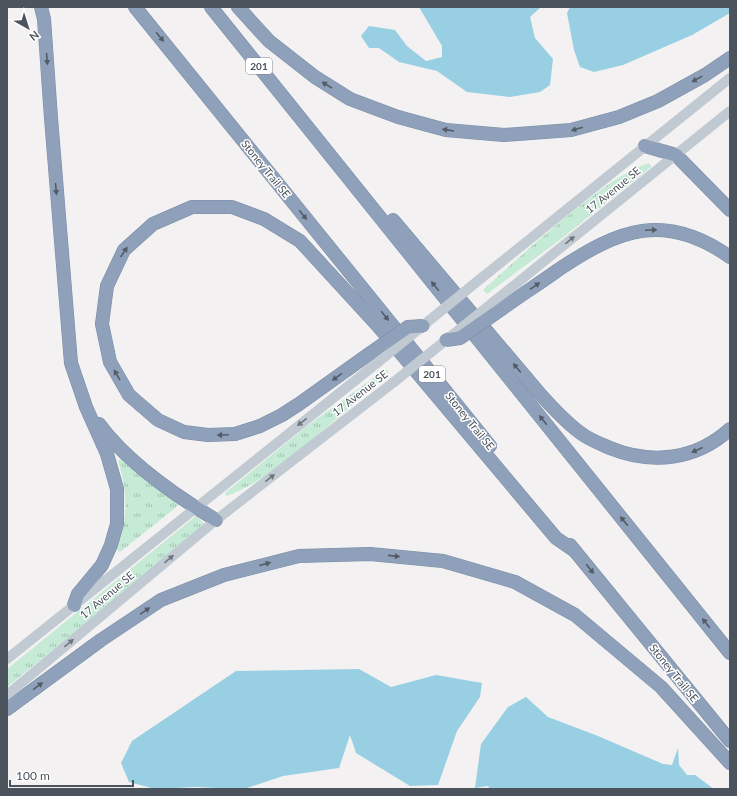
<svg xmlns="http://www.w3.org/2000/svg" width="737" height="796" viewBox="0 0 737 796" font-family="Lato,sans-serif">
<defs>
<pattern id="grass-tufts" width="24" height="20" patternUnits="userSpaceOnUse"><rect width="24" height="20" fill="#c5ebd6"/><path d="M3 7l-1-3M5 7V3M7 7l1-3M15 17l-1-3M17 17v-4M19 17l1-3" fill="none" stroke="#a2c1b1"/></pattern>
</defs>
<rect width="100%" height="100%" fill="#f3f1f1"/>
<!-- grass -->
<g fill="url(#grass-tufts)">
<path d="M649 163 651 167 557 242 487 294 483 290C514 262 544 234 576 209 599 191 622 172 649 163Z"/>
<path d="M386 369 389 373C361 398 333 423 303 447 279 467 256 485 226 496L225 493 307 426Z"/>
<path d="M121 459 147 481 179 505 120 552 117 550C128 519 128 492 118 461Z"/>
<polygon points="196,516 205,524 141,579 7,687 7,669"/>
</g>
<!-- water -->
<g fill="#98cfe3">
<polygon points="419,7 541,7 530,17 535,38 553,59 550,85 540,92 510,97 467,92 437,71 399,62 379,48 369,48 361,36 369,26 395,30 407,46 426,61 442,57 442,46"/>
<polygon points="570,7 730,7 730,13 692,35 623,65 594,72 580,67 574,50 567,13"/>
<polygon points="359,669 391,687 436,675 482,683 480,697 457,731 438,785 410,786 356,753 350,735 339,768 283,776 244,789 194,787 155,789 129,782 121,763 132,741 236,671"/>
<polygon points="526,697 548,717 598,736 663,764 672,765 678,748 679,765 687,775 695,775 714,789 490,789 488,786 475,788 481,744 508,707"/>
</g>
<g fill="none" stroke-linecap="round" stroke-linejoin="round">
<defs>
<g id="highway">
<polyline points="41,7 44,19 51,118 71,363 86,407 107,454 117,489 117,524 111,545 102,565 78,594 74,605"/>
<polyline points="135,7 490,446"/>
<polyline points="211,7 730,653"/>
<polyline points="238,7 269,41 315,77 350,99 398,117 446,130 504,135 571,130 619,117 658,101 705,75 730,58"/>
<polyline points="645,146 676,155 730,210"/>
<path d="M393 220 540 394C553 408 566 423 582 434 590 440 601 444 610 448 652 465 696 460 730 429"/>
<path d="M503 308C521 295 540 283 558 270 619 229 665 211 730 257"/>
<polyline points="369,354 299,404 282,415 260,426 235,434 208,435 184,432 158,420 129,395 110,362 102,324 107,286 124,250 153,224 192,207 232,207 264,219 300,241 378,326 556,538 575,551"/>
<path d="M99 424C127 462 176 496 216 520"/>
<polyline points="570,545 730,741"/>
<polyline points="7,709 101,640 161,600 224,575 299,556 370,554 443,561 515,582 575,615 661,687 730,763"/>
</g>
</defs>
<!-- highway casing -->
<use href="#highway" stroke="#7a8da6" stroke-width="14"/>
<!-- secondary -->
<g stroke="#c1c9d2" stroke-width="10">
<polyline points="479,280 730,78"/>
<polyline points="496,300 730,111"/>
<polyline points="7,659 377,363"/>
<polyline points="7,695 216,520 394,382"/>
</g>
<!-- highway -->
<use href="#highway" stroke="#8fa1ba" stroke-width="13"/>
<defs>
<g id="highway-bridge">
<polyline points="446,340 460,338 503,308"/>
<polyline points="369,354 408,327 423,326"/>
</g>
</defs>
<!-- highway-bridge casing -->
<use href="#highway-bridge" stroke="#7a8da6" stroke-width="14" stroke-linecap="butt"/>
<!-- secondary-bridge -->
<g stroke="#c1c9d2" stroke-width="10">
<polyline points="377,363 479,280"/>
<polyline points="394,382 496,300"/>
</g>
<!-- highway-bridge -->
<use href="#highway-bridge" stroke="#8fa1ba" stroke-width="13"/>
</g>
<!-- one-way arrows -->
<defs><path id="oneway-solid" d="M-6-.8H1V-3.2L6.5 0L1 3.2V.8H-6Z"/></defs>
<g fill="#525b66">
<use href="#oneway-solid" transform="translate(160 37) rotate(51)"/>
<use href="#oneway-solid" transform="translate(47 59) rotate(86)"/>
<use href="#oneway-solid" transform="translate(697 79) rotate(151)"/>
<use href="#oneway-solid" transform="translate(327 85) rotate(-148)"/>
<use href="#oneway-solid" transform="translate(577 129) rotate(164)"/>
<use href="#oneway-solid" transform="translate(448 130) rotate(-171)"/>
<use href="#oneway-solid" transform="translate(56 189) rotate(85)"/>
<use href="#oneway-solid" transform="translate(303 215) rotate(51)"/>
<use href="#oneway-solid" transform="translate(651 230) rotate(-3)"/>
<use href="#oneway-solid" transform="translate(124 252) rotate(-56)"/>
<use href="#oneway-solid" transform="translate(435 286) rotate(-129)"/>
<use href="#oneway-solid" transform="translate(535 286) rotate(-34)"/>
<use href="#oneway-solid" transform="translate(385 316) rotate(51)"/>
<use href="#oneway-solid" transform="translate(517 368) rotate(-130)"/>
<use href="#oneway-solid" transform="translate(117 375) rotate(-120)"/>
<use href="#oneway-solid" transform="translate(337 377) rotate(144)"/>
<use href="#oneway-solid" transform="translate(543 420) rotate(-129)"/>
<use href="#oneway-solid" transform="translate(223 435) rotate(178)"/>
<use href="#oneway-solid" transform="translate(697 450) rotate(155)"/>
<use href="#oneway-solid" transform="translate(624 521) rotate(-129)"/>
<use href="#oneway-solid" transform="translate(394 556) rotate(6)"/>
<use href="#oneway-solid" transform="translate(265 564) rotate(-15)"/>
<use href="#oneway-solid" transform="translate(590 569) rotate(51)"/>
<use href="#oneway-solid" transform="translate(145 611) rotate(-34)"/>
<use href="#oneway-solid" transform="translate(706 623) rotate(-129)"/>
<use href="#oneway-solid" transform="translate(38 686) rotate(-36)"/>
</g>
<g fill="#6e7680">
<use href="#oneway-solid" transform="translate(570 240) rotate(-39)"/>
<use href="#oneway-solid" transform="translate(302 422) rotate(142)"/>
<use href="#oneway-solid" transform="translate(270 478) rotate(-38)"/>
<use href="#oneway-solid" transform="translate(169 559) rotate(-40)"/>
<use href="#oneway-solid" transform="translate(69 643) rotate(-40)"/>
</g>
<g text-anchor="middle" stroke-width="3" stroke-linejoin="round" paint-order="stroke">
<!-- shield labels -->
<g fill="#fff" stroke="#81878e" stroke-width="1">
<rect x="246" y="58" width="26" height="16" rx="3"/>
<rect x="419" y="366" width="26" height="16" rx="3"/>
</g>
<g font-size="10" font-weight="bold" fill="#4b535d">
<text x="259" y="70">201</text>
<text x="432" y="378">201</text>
</g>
<!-- street labels -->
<g font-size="11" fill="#4b535d" stroke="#fff">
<text transform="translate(266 169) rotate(51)" y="4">Stoney Trail SE</text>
<text transform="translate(613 190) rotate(-39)" y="4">17 Avenue SE</text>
<text transform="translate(360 393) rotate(-38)" y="4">17 Avenue SE</text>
<text transform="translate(470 421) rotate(51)" y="4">Stoney Trail SE</text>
<text transform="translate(107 595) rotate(-40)" y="4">17 Avenue SE</text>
<text transform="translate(674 673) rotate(51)" y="4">Stoney Trail SE</text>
</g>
</g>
<!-- border -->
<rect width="737" height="796" fill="none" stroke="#4b535d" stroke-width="16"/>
<!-- north arrow -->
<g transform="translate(28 28) rotate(141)" stroke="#ffffff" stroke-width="3" paint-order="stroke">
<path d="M0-3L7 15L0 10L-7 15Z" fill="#4b535d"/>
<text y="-6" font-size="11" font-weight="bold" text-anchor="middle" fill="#4b535d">N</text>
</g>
<!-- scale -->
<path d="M10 780v6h123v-6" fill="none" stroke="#4b535d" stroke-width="2"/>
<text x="16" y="780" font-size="12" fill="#4b535d" stroke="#ffffff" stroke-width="3" paint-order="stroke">100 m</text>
</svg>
